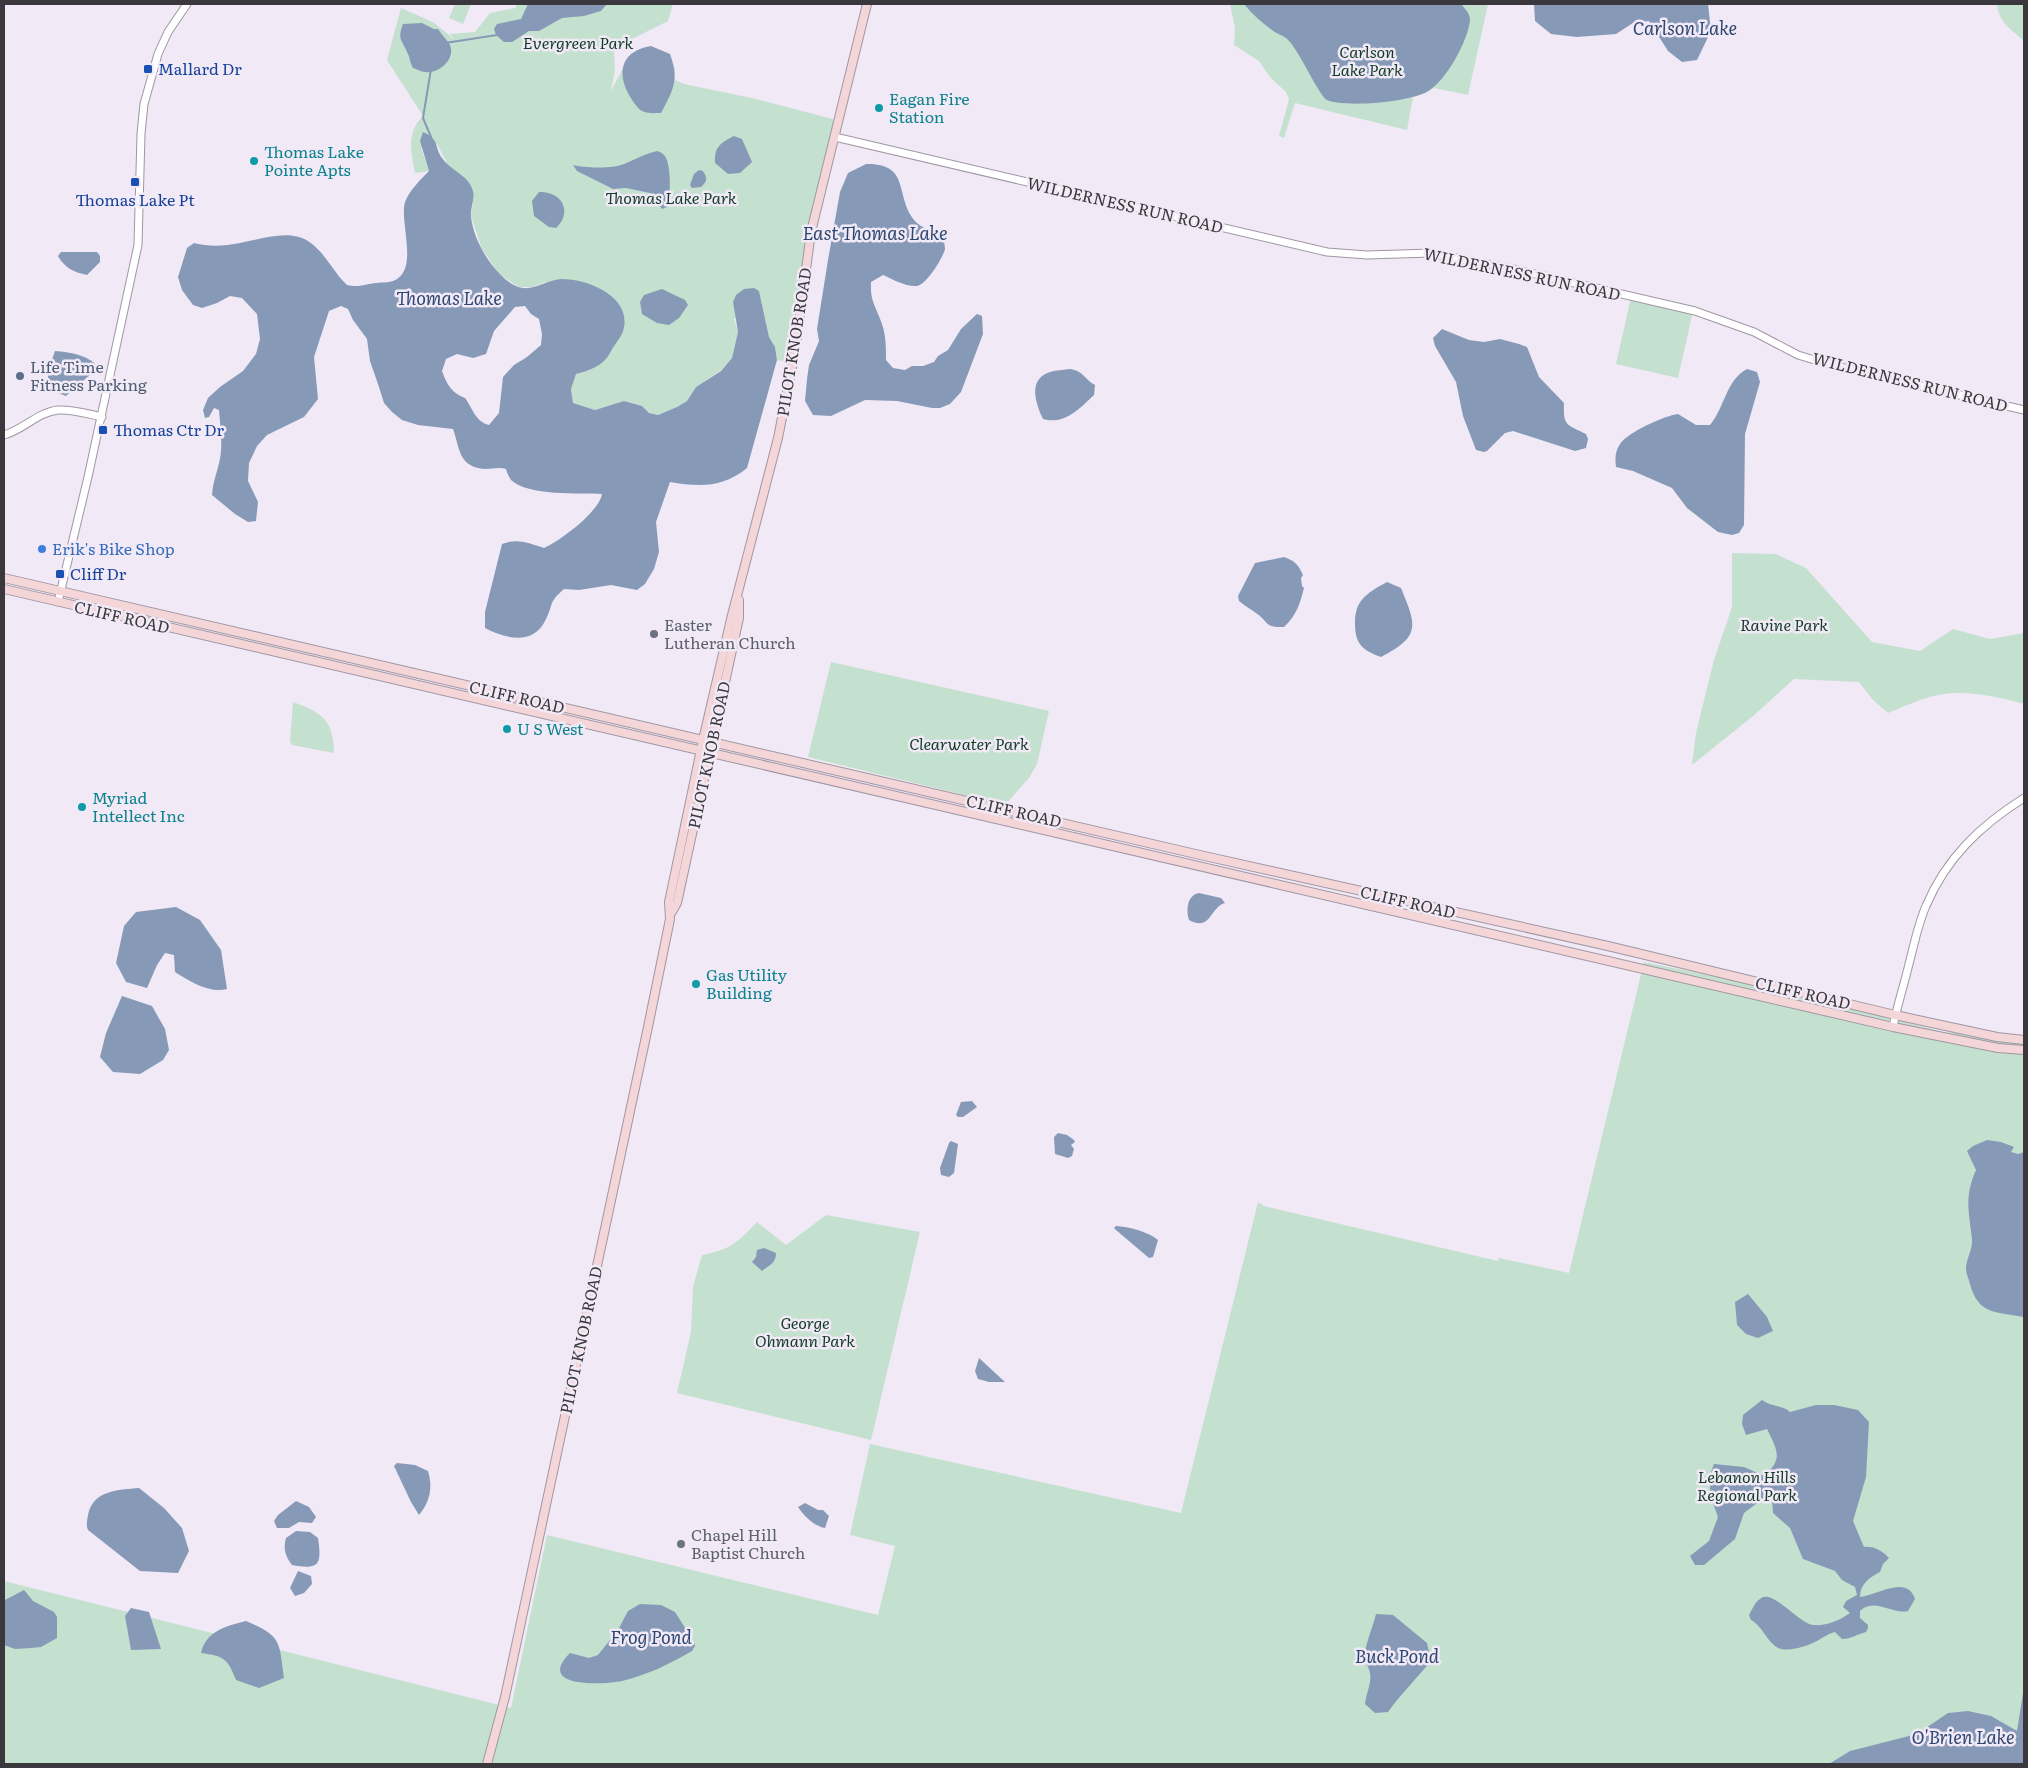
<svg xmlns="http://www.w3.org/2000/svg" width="2028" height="1768" viewBox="0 0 2028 1768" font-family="Literata,serif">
<rect width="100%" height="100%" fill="#f2e9f6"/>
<!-- green -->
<g fill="#c4e0cf">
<polygon points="455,4 471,4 463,24 449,18"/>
<path d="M517 4H673L668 21 632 39 614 52 615 70 611 91 631 53 670 54 675 68V80L684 84 752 98 840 121 822 185 793 363 777 360 775 347 769 337 759 291 734 319 738 332 732 358 721 370 696 387 687 401 677 407 658 415 649 413 642 406 624 401 595 410 573 403 571 389 576 374C594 371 605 362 613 346L545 282 533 287H519L500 275 482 249 471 216 473 203 449 167 437 144 421 148 429 171 415 173C411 153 406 132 423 116L387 60 401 8 433 22 455 40 450 34 475 32 490 13 515 8Z"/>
<polygon points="1230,4 1488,4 1468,95 1434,88 1428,92 1413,97 1407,130 1295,103 1284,138 1279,136 1289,99 1286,92 1270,77 1259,61 1234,45 1235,28"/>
<path d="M1997 4H2024V41C2012 30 1998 22 1997 4Z"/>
<polygon points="1631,297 1693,311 1678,378 1616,364"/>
<path d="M1732 553 1775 554 1806 568 1872 642 1920 651 1953 629 1990 639 2024 633V704C2004 698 1980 693 1959 693 1934 692 1910 704 1888 713L1873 700 1859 682 1794 679 1753 716 1692 765 1696 733 1714 660 1732 607Z"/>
<polygon points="831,662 1049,711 1037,764 1029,778 1007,803 993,802 808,757"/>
<path d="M293 702C323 713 333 720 334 753L292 745 290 741Z"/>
<polygon points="1644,962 1783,990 1943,1032 2024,1038 2024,1764 4,1764 4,1581 511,1708 547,1535 878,1615 895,1546 850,1535 870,1444 1181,1513 1258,1202 1264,1206 1498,1261 1499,1258 1569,1273"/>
<path d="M826 1215 920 1232 871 1440 677 1393 691 1332 693 1287 702 1255C731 1249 736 1244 757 1222L786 1245Z"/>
</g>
<!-- water -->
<g fill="#869ab8" fill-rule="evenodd">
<polygon points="528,4 607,4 601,11 584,16 562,18 539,31 529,31 512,42 504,42 496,35 494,29 497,24 521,19"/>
<path d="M1244 4H1461C1465 9 1470 13 1470 20 1468 41 1446 81 1428 91 1411 102 1346 108 1327 100 1319 96 1299 50 1288 40 1284 35 1276 34 1272 30 1261 22 1252 14 1244 4Z"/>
<polygon points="1534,4 1708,4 1711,31 1697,60 1682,62 1668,51 1649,21 1633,23 1616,34 1577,37 1551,34 1535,21"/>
<path d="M422 23 434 29H438C441 34 447 40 450 45 456 60 438 74 425 72 421 72 417 69 413 68 410 63 410 58 408 54 402 40 397 39 403 24Z"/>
<path d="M651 46 670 54C679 80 674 89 661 113 655 113 648 114 642 111 636 107 633 101 629 95 616 71 622 51 651 46Z"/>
<path d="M423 132C440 139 434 147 442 158 451 171 469 175 473 191 475 199 470 209 471 217 473 234 482 252 492 265 499 274 508 283 518 287 533 292 548 279 562 279 590 279 636 299 622 334 619 340 613 346 610 353 604 365 589 371 576 374L571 389 573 403 595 410 624 401 642 406 649 413 658 415 677 407 687 401 696 387 721 371 732 358 738 332 733 302 736 295 744 289 754 288 759 291 769 337 775 347 777 360 747 468C723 488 699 487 670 482L656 522 659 552 654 569 645 584 637 590 611 585 579 590 564 589C548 603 554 603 546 619 534 646 506 639 485 628V612L502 544C516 538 529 543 544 548 560 541 599 512 602 494 579 493 528 496 511 480 509 477 507 473 506 469 498 467 493 469 485 469 458 467 460 448 453 429L418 425 402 420 392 412 384 403 379 387 370 361 367 339 353 320 348 309 341 306 329 311 314 357 318 399 304 417 267 435 257 446 249 463 248 481 258 502 256 521 248 522 235 514 212 495C213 479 220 466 221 451 222 437 220 423 219 410L214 408 209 417 205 418 203 410 208 398 220 387 243 371 256 354 260 339 257 314 242 298 230 296 217 303 202 308 193 305 182 290 178 277 187 248 194 243C209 247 225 246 240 243 262 239 288 229 308 241 325 252 333 272 347 285 359 288 365 284 377 283 382 282 388 283 393 281 420 271 399 222 405 202 410 190 420 180 429 171L420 141ZM525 306 531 314 539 319 542 334 541 345 527 357 514 365 503 377 499 413 489 425C475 421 473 409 465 398 452 393 447 385 442 371L446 359 457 354 473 358 486 354 494 331 515 307Z"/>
<path d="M734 136 742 139 752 162 740 173 728 174 715 163C714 147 720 143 734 136Z"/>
<path d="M657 151C661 152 664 154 666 158 671 168 671 197 667 207L662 209 650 193 626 188 613 189 577 171 573 165C584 168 613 169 624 164 636 159 645 154 657 151Z"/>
<path d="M866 164C913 163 893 199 917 223 922 228 934 231 942 234 943 239 945 244 945 249 943 258 926 285 917 286 906 287 892 279 883 275L871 282C870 302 876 306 882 324 886 336 886 347 886 360L893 368 905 370 912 366H923L934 362 938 356 948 350 961 329 977 314 982 316 983 334 961 392 950 404 940 408H932L897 401 865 400 831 416 813 415 805 401 807 379 809 365 819 341 817 329 828 260 840 192 848 173Z"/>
<path d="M699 170 703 171C708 179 707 181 701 187L692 188 690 185 694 174Z"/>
<path d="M539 192C562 191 573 212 556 228L549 227 534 216 532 201Z"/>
<path d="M61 252H97L100 256V262L87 275C73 272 65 268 58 256Z"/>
<polygon points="662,289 685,300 688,305 679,318 669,325 657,323 642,314 640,302 644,295"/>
<path d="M1442 329 1469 340 1484 342 1500 339 1519 344 1527 347 1539 377 1564 403C1563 427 1567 424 1586 434L1588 439 1586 448 1575 451 1513 431 1505 433 1487 451 1484 452 1476 450 1463 416 1456 382 1435 346 1433 338Z"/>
<path d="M55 351C69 352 88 355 97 366L91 374 66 396 48 389V371Z"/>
<path d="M1070 369C1084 371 1084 379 1095 385L1094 395C1079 409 1065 425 1043 419 1036 404 1027 379 1050 372 1056 370 1064 370 1070 369Z"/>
<path d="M1747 369 1757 372 1760 382 1745 434 1744 525 1739 533 1732 535 1718 532 1687 508 1672 488 1633 471 1616 467C1615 458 1615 452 1620 444 1628 432 1664 416 1678 414L1696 425H1710C1725 407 1726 380 1747 369Z"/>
<path d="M1284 557C1295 561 1298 564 1303 575L1301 578 1302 586 1304 588C1300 604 1296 616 1284 627 1263 627 1270 623 1256 613 1251 609 1245 606 1239 601L1238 596 1255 563Z"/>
<path d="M1387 582 1401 588C1416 625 1422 636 1381 657 1362 650 1355 644 1355 623 1355 616 1356 607 1361 601 1368 592 1378 587 1387 582Z"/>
<path d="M1199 893 1221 898 1225 903C1210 907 1211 932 1189 920 1186 910 1187 895 1199 893Z"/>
<path d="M176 907 200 920 221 950 227 989C210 994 189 981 175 972L174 955 165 953 157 965 147 988 126 982 116 963 124 926 136 912Z"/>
<polygon points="122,996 152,1006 165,1029 169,1050 163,1060 140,1074 113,1072 100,1057 106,1033"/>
<polygon points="972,1101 977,1107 963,1117 958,1117 956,1115 961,1102"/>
<polygon points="1058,1133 1067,1135 1074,1140 1075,1142 1071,1145 1074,1149 1072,1156 1068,1158 1055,1154 1054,1137"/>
<path d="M1987 1140 2001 1142 2014 1147 2011 1152 2018 1154 2024 1152V1317C1997 1312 1978 1315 1970 1284 1969 1279 1966 1274 1966 1269 1966 1259 1973 1249 1972 1239 1969 1212 1964 1197 1976 1170L1967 1151 1973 1146Z"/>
<polygon points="951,1141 958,1144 954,1173 949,1177 941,1175 940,1168 949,1143"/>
<path d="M1116 1226C1129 1227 1147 1231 1158 1240L1153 1257 1149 1258 1116 1230 1114 1228Z"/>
<path d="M764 1248 776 1253C776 1264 769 1265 762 1271L752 1262 756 1257 757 1250Z"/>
<polygon points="1748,1294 1767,1317 1773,1331 1758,1338 1746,1334 1737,1325 1735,1302"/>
<polygon points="979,1358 1005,1382 989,1382 978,1379 975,1371"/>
<path d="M1762 1400C1772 1407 1782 1405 1790 1412L1816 1405H1834L1858 1410 1869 1422 1866 1477 1853 1521 1864 1547C1874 1546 1881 1550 1889 1558L1883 1564 1880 1572C1869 1578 1860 1584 1860 1597 1876 1596 1907 1574 1915 1599L1908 1611C1892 1615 1875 1597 1860 1611V1618L1868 1625V1628L1866 1632C1857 1634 1852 1639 1842 1639L1835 1632C1827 1634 1823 1638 1817 1641 1808 1646 1784 1654 1775 1646 1766 1639 1761 1625 1751 1620L1749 1615C1752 1610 1755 1602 1760 1599 1772 1588 1798 1623 1813 1625 1826 1626 1839 1621 1850 1613L1843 1607 1846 1601 1857 1595 1855 1587 1842 1580 1835 1571 1803 1559 1790 1528 1773 1513 1772 1499 1761 1500 1744 1513 1735 1539 1704 1565H1695L1690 1556 1709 1541 1718 1517 1710 1495V1475L1714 1464 1744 1467 1764 1476C1784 1459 1777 1450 1767 1429L1746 1435 1742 1424 1743 1415Z"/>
<path d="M397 1463 415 1465 428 1471C433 1487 430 1502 419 1515L411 1502 394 1466Z"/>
<path d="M139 1488 164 1508 182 1528 189 1551 178 1573 140 1571 88 1530C86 1525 87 1521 88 1515 93 1490 118 1490 139 1488Z"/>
<polygon points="296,1501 309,1507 316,1517 312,1523 299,1522 289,1528 277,1528 274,1521 278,1515"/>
<path d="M805 1503 818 1510H823L829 1516 825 1528C814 1526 804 1516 798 1507Z"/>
<path d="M296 1531 310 1532 318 1538C322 1565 319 1570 292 1565 285 1556 283 1548 286 1538Z"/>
<polygon points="298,1571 311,1576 312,1584 304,1593 295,1596 290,1588"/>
<polygon points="24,1590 33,1601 54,1612 57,1617 57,1638 41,1647 31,1648 15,1649 4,1645 4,1598 5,1600"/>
<path d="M640 1604 661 1605 675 1612 694 1642 695 1646 692 1651C670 1664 647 1675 622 1681 603 1685 535 1688 570 1653L589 1658 598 1655 618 1630 628 1611Z"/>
<polygon points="131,1608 149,1612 161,1649 131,1650 125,1616"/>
<path d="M1376 1614 1393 1615 1427 1643 1431 1661C1417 1678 1401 1694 1388 1712L1375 1713 1365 1704C1368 1685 1376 1677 1364 1660 1365 1644 1372 1630 1376 1614Z"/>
<path d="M246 1621C282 1636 279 1641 284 1678L259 1688 236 1680C228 1659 224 1656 201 1653 206 1631 226 1626 246 1621Z"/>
<polygon points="2024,1687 2024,1764 1829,1764 1850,1751 1917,1734 1948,1713 1968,1711 1991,1716 2017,1731"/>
</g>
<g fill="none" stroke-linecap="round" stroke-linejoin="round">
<!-- stream -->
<g stroke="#869ab8" stroke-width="2">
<polyline points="445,43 497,35"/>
<polyline points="431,137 423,118 431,69"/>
</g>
<defs>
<g id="tertiary">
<polyline points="835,137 1327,252 1367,255 1431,253 1518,270 1695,311 1754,332 1798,355 1831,365 2024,410"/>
<path d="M4 435C23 430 38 412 58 410 73 409 88 414 102 417"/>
<polyline points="58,602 88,477 138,245 141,134 144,104 158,54 168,32 187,4"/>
<path d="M1893 1027C1897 1006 1904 985 1909 964 1914 945 1918 924 1926 906 1946 858 1981 825 2024 798"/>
</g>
<g id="secondary">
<polyline points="4,578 1200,855 1608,946 1895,1015 1997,1037 2024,1040"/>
<polyline points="4,589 1893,1027 1998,1048 2024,1050"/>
<polyline points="670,915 677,903 739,618 739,600"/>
<polyline points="487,1764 505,1697 648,1027 670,919 669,902 703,740 732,615 778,438 795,352 811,232 867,4"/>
</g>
</defs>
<!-- tertiary casing -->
<use href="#tertiary" stroke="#9f97a3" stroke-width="9"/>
<!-- secondary casing -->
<use href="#secondary" stroke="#9f97a3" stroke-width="10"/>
<!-- tertiary -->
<use href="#tertiary" stroke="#fff" stroke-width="7"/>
<!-- secondary -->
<use href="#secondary" stroke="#f4d5d8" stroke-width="8"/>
</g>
<!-- markers -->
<g fill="#1a4fb4" stroke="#f2e9f6" stroke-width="2">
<rect x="143" y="64" width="10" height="10" rx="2.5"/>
<rect x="130" y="177" width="10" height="10" rx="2.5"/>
<rect x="98" y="425" width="10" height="10" rx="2.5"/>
<rect x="55" y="569" width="10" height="10" rx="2.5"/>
</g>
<g fill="#0f9aa8" stroke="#f2e9f6" stroke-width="2">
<circle cx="879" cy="108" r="5"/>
<circle cx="254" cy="161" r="5"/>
<circle cx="507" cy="729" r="5"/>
<circle cx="82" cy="807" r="5"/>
<circle cx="696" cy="984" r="5"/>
</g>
<circle fill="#5c6f8a" stroke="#f2e9f6" stroke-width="2" cx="20" cy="376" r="5"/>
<circle fill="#3f7fe0" stroke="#f2e9f6" stroke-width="2" cx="42" cy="549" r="5"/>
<g fill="#6b7280" stroke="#f2e9f6" stroke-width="2">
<circle cx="654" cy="634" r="5"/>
<circle cx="681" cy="1544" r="5"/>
</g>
<g text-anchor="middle" stroke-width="5" stroke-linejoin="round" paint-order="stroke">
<!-- park labels -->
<g font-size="16" font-style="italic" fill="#0f3c26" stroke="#f2e9f6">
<text x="578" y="49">Evergreen Park</text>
<text x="1367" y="58">Carlson<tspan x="1367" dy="18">Lake Park</tspan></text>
<text x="671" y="204">Thomas Lake Park</text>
<text x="1784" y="631">Ravine Park</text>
<text x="969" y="750">Clearwater Park</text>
<text x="805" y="1329">George<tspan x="805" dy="18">Ohmann Park</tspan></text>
<text x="1747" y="1483">Lebanon Hills<tspan x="1747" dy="18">Regional Park</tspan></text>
</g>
<!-- transit labels -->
<g font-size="16" fill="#164399" stroke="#f2e9f6" text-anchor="start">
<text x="158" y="75">Mallard Dr</text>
<text x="135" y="206" text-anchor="middle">Thomas Lake Pt</text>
<text x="113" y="436">Thomas Ctr Dr</text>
<text x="70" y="580">Cliff Dr</text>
</g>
<!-- culture labels -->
<g font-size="16" fill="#0d838f" stroke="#f2e9f6" text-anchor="start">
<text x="889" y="105">Eagan Fire<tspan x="889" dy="18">Station</tspan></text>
<text x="264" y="158">Thomas Lake<tspan x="264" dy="18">Pointe Apts</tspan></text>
<text x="517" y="735">U S West</text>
<text x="92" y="804">Myriad<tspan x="92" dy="18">Intellect Inc</tspan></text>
<text x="706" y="981">Gas Utility<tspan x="706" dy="18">Building</tspan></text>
</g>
<!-- street labels -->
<g font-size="16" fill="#3b383d" stroke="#f2e9f6">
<text transform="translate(1125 205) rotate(13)" y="6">WILDERNESS RUN ROAD</text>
<text transform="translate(1522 274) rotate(12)" y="6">WILDERNESS RUN ROAD</text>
<text transform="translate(794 342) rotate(-81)" y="6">PILOT KNOB ROAD</text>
<text transform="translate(1910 382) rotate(14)" y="6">WILDERNESS RUN ROAD</text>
<text transform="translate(122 617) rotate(13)" y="6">CLIFF ROAD</text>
<text transform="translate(517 697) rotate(13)" y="6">CLIFF ROAD</text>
<text transform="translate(709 755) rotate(-78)" y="6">PILOT KNOB ROAD</text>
<text transform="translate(1014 811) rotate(13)" y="6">CLIFF ROAD</text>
<text transform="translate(1408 902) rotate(13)" y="6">CLIFF ROAD</text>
<text transform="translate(1803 993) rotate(13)" y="6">CLIFF ROAD</text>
<text transform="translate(581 1340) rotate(-78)" y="6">PILOT KNOB ROAD</text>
</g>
<!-- service labels -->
<g font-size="16" fill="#4e5e75" stroke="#f2e9f6" text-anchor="start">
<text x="30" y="373">Life Time<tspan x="30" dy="18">Fitness Parking</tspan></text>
</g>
<!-- shop labels -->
<g font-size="16" fill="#366cbe" stroke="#f2e9f6" text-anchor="start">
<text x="52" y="555">Erik's Bike Shop</text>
</g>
<!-- worship labels -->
<g font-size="16" fill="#5b616d" stroke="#f2e9f6" text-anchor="start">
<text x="664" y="631">Easter<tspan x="664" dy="18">Lutheran Church</tspan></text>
<text x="691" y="1541">Chapel Hill<tspan x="691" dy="18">Baptist Church</tspan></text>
</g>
<!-- water labels -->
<g font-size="18" font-style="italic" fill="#2c4872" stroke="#f2e9f6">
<text x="1685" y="35">Carlson Lake</text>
<text x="875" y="240">East Thomas Lake</text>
<text x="449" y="305">Thomas Lake</text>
<text x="651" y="1644">Frog Pond</text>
<text x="1397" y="1663">Buck Pond</text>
<text x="1963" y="1744">O'Brien Lake</text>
</g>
</g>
<!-- border -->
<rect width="2028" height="1768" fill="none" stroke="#3b383d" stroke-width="10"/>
</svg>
